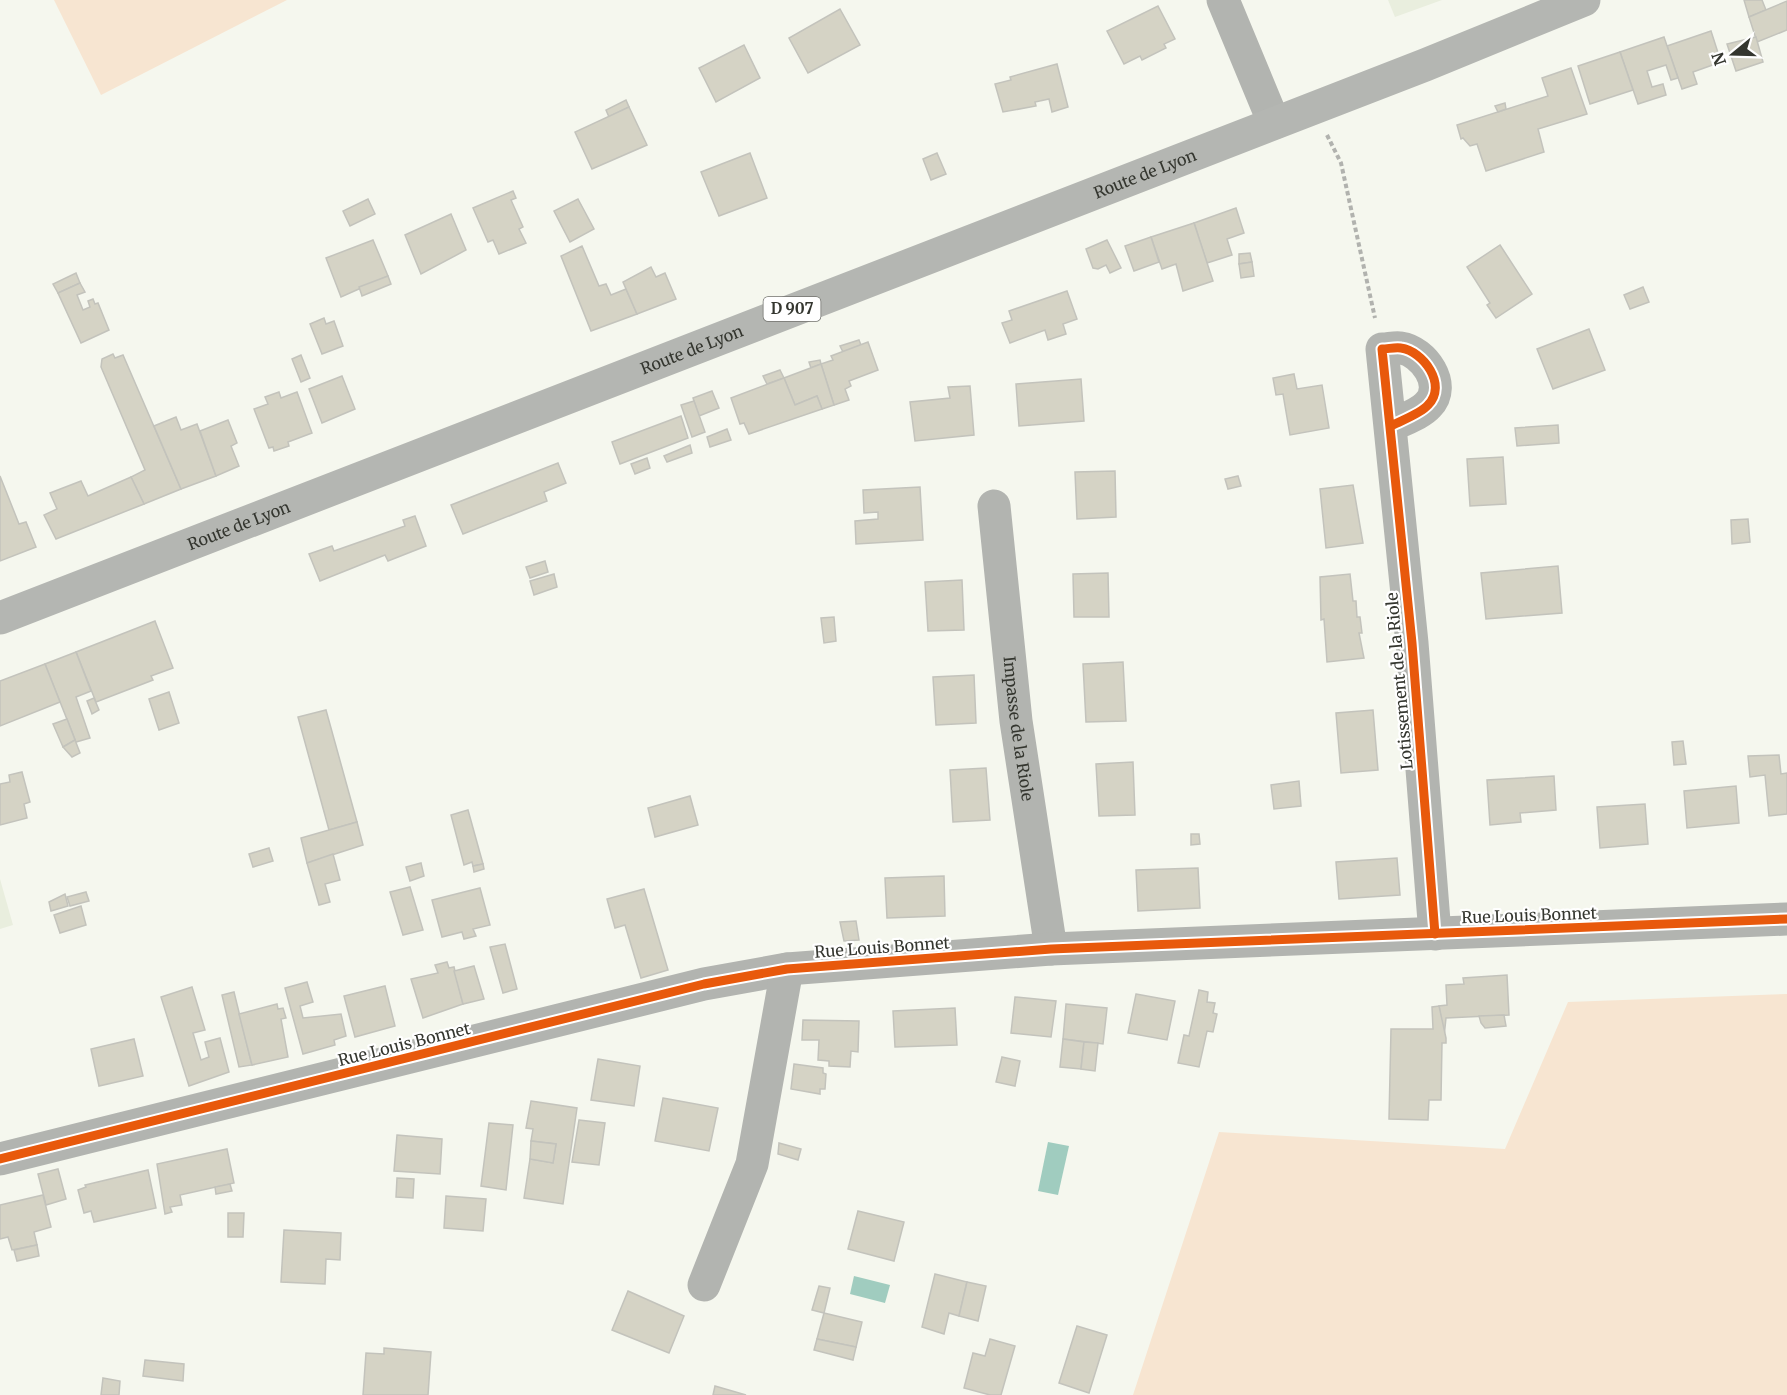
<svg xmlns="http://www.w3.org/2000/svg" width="1787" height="1395" viewBox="0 0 1787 1395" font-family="Merriweather,serif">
<rect width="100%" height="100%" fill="#f5f7ee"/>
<!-- built -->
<g fill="#e9eede">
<polygon points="1388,0 1442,0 1395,17"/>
<polygon points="0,879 13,925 0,929"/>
</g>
<!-- green -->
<g fill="#f7e5d1">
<polygon points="54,0 287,0 101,95"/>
<polygon points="1787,994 1787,1395 1133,1395 1219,1132 1505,1149 1568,1002"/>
</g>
<!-- water -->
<g fill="#a0ccbf">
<polygon points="1048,1142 1069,1146 1058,1195 1038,1191"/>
<polygon points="854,1276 890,1285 885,1303 850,1294"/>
</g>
<!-- building -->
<g fill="#d5d3c5" stroke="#c3c3bc" stroke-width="1.5">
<polygon points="1744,0 1762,0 1766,10 1749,17"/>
<polygon points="1787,1 1787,30 1757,42 1749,17"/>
<polygon points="1158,6 1175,39 1164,44 1166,48 1142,60 1140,56 1124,64 1107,31"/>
<polygon points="840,9 860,45 808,73 789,38"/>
<polygon points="1711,31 1721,62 1693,72 1697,84 1682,89 1667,46"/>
<polygon points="1664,37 1678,78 1671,80 1666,65 1647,71 1652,87 1663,84 1666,95 1638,104 1620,52"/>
<polygon points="1756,37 1763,62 1736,71 1727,44"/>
<polygon points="744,45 760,78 716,102 699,68"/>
<polygon points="1620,52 1633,90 1590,104 1578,66"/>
<polygon points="1057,64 1068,107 1052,112 1049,99 1035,102 1036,106 1003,112 995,84 1011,80 1010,77"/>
<polygon points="1571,68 1587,114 1538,129 1544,152 1486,171 1477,144 1470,146 1463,138 1461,139 1457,125 1548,96 1542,78"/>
<polygon points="626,100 629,107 609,117 606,110"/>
<polygon points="1505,103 1506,109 1498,112 1495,106"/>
<polygon points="629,107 647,145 592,169 575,132"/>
<polygon points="750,153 767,198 719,216 701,172"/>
<polygon points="937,153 946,174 931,180 923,159"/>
<polygon points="513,191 516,198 511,200 523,227 519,229 526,243 499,254 493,240 488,242 473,208"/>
<polygon points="368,199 375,214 350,226 343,211"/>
<polygon points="578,199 594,229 570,242 554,211"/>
<polygon points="1236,208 1244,233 1227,239 1232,255 1207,263 1194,223"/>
<polygon points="451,214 466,250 421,274 405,235"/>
<polygon points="1194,223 1213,281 1183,291 1176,264 1162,269 1151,237"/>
<polygon points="1151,237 1159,262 1134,271 1125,246"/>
<polygon points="373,240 388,276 341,297 326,258"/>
<polygon points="1107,240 1121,268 1110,273 1106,265 1098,269 1093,268 1086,249"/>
<polygon points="1500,245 1532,294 1496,318 1487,305 1490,303 1467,267"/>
<polygon points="582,246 599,286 606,284 611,295 626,289 637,314 591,331 561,256"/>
<polygon points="1250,253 1252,262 1239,264 1239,254"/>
<polygon points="1252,262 1254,276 1241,278 1239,264"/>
<polygon points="651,267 656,277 665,273 676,299 637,314 623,282"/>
<polygon points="76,273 80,283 58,293 53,284"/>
<polygon points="388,276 391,284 362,296 359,287"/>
<polygon points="80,283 85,292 77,295 83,310 90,307 88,301 93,299 95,304 98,303 109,330 81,343 58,293"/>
<polygon points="1643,287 1649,302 1630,309 1624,295"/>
<polygon points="1067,291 1077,319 1063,324 1066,334 1048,340 1045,330 1010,343 1002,323 1012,320 1009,311"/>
<polygon points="324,318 326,324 334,321 343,346 322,354 310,324"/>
<polygon points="1589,329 1605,370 1553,389 1537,349"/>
<polygon points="859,340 861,345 843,352 840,346"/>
<polygon points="868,342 878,370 849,381 851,386 845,389 849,400 834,405 821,364 833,360 831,356"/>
<polygon points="113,354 115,358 123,355 181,489 144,504 131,477 145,470 101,367 102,359"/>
<polygon points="301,355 310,378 301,382 292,359"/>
<polygon points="820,360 821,364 811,368 809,362"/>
<polygon points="821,364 834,405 822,409 817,396 795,405 784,378"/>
<polygon points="780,370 784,378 767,384 763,376"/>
<polygon points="1294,374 1297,389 1322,385 1329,428 1290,435 1283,394 1276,395 1273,378"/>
<polygon points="342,376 355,409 322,423 309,389"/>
<polygon points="784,378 795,405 817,396 822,409 749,434 744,423 740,424 731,398"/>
<polygon points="1081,379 1084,421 1019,426 1016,384"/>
<polygon points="970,386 974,435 915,441 910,402 950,398 948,387"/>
<polygon points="712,391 719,408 699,416 693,398"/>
<polygon points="279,392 281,398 297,392 312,433 288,442 289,446 274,451 273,447 269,448 254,409 268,404 265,397"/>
<polygon points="694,401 705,432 692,437 681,405"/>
<polygon points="681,416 688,438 620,464 612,442"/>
<polygon points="176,417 181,430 197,424 216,476 181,489 154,426"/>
<polygon points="228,420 237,443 231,446 239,466 216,476 200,431"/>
<polygon points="1558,425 1559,443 1517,446 1515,428"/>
<polygon points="727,429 731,440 710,447 707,437"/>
<polygon points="690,445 692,453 667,462 664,456"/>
<polygon points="1503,457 1506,504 1470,506 1467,459"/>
<polygon points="647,458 650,468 635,474 631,464"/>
<polygon points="558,463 566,483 544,492 547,501 463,534 451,505"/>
<polygon points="1115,471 1116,517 1077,519 1075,472"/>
<polygon points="0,476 19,524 26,522 36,547 0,561"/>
<polygon points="1238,476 1241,486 1228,489 1225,479"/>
<polygon points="131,477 144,504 56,539 44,515 57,509 50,493 81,481 88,496"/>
<polygon points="1353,485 1363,543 1326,548 1320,489"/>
<polygon points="920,487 923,540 856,544 855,521 878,519 878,512 864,513 863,490"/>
<polygon points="415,516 426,546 388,561 385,555 320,581 309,554 332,546 334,551 405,526 403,520"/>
<polygon points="1748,519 1750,542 1732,544 1731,520"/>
<polygon points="545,561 548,572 530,578 526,567"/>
<polygon points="1558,566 1562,613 1486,619 1481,573"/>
<polygon points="1108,573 1109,617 1074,617 1073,574"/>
<polygon points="554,574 557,587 534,595 530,581"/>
<polygon points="1350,574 1353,601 1356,601 1357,617 1360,617 1362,633 1359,633 1364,658 1327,662 1324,619 1321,620 1320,577"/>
<polygon points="962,580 964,630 928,631 925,582"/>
<polygon points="834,617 836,641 824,643 821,618"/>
<polygon points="155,621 173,668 151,676 153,680 96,702 76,652"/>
<polygon points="76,652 91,691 76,697 90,738 76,742 45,664"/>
<polygon points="1123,662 1126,721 1086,722 1083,664"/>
<polygon points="45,664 60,702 0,726 0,681"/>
<polygon points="974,675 976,723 936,725 933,677"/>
<polygon points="169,692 179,723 159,730 149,699"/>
<polygon points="94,698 99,710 92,714 87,701"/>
<polygon points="326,710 357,822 329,830 298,717"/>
<polygon points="1373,710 1378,770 1341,773 1336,713"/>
<polygon points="67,719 75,740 63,747 53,724"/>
<polygon points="75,740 80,753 72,757 63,747"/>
<polygon points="1683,741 1686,764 1674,765 1672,742"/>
<polygon points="1779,755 1781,774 1787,773 1787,814 1769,816 1765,775 1750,777 1748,756"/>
<polygon points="1133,762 1135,815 1099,816 1096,764"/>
<polygon points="986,768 990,820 953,822 950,770"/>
<polygon points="22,772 30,802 24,804 27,818 0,825 0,784 10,782 9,775"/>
<polygon points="1554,776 1556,810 1520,813 1521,822 1490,825 1487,780"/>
<polygon points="1299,781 1301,806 1274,809 1271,785"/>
<polygon points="1736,786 1739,823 1687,828 1684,791"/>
<polygon points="690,796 698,825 655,837 648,808"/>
<polygon points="1645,804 1648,844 1600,848 1597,807"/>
<polygon points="468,810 483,864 473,866 472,862 464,865 451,815"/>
<polygon points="357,822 363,845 307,863 301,838"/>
<polygon points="1191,834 1199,834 1200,844 1191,845"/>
<polygon points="269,848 273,861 253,867 249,854"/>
<polygon points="333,854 340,880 325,884 330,902 319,905 307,863"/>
<polygon points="1397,858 1400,895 1339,899 1336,862"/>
<polygon points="421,863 424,876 410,881 406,867"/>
<polygon points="483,864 484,869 474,872 473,866"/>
<polygon points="1198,868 1200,908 1138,911 1136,870"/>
<polygon points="944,876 945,916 887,918 885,878"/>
<polygon points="410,887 423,930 403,935 390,892"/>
<polygon points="480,888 490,925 473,929 476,936 464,939 462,932 442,937 432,900"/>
<polygon points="644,889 668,970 641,978 625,925 615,928 607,899"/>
<polygon points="86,892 89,901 70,906 67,897"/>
<polygon points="65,894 68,906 51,911 49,902"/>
<polygon points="81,906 86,925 60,933 54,915"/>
<polygon points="856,921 859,940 844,941 840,922"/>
<polygon points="505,944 517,989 503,993 490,947"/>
<polygon points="447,962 449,968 454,967 463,1004 423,1018 411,979 438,973 435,965"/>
<polygon points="474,966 484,999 463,1004 454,971"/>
<polygon points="1507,975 1509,1015 1446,1018 1444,1037 1439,1006 1447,1005 1446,985 1464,984 1463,978"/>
<polygon points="307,982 313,1002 300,1006 303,1018 341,1014 346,1036 334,1040 335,1045 303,1054 285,988"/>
<polygon points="385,986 395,1026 355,1037 344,996"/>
<polygon points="192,987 205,1030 193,1033 201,1060 209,1057 205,1042 220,1038 229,1072 189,1086 161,997"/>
<polygon points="1199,990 1208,992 1207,1002 1215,1003 1213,1013 1217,1014 1213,1032 1207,1031 1199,1067 1178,1063 1184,1035 1189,1036"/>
<polygon points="234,992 252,1065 239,1067 222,995"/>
<polygon points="1136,994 1175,1001 1167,1040 1128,1033"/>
<polygon points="1015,997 1056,1001 1051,1037 1011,1033"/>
<polygon points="277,1004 278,1009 283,1008 286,1018 281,1019 288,1057 252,1065 239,1014"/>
<polygon points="1066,1004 1107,1008 1103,1044 1063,1039"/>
<polygon points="1439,1006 1446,1038 1446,1043 1442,1043 1441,1100 1429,1100 1428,1120 1389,1119 1391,1029 1433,1029 1432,1007"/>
<polygon points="955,1008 957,1045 895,1047 893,1011"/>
<polygon points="1504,1015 1506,1026 1485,1028 1481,1023 1479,1016"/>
<polygon points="803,1020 859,1021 858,1052 851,1051 850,1067 829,1066 829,1061 818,1060 819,1040 802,1040"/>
<polygon points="134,1039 143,1076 99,1086 91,1049"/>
<polygon points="1063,1039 1084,1042 1081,1069 1060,1067"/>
<polygon points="1084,1042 1098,1043 1095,1071 1081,1069"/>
<polygon points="1002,1057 1020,1061 1015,1086 996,1082"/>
<polygon points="598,1059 640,1066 634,1106 591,1100"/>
<polygon points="794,1064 823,1068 823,1073 826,1074 825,1089 820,1089 820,1094 791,1089"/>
<polygon points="663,1098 718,1108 709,1151 655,1141"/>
<polygon points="531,1101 577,1108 563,1204 524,1198 530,1159 553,1163 556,1144 531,1141 533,1129 526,1128"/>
<polygon points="579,1120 605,1123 599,1165 572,1162"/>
<polygon points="489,1123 513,1125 506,1190 481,1186"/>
<polygon points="397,1135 442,1139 440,1174 394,1171"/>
<polygon points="531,1141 556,1144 553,1163 530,1159"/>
<polygon points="779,1143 801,1149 798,1160 778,1154"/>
<polygon points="227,1149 234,1183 180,1195 182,1205 170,1207 172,1212 165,1214 157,1164"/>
<polygon points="58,1169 66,1199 46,1205 38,1174"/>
<polygon points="148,1170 156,1208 94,1222 91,1211 84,1213 78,1190 86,1187 85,1185"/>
<polygon points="397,1178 414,1179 413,1198 396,1197"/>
<polygon points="230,1184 232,1191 216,1194 215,1187"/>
<polygon points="43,1195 51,1227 34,1232 37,1245 12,1250 8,1237 0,1239 0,1205"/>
<polygon points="446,1196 486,1199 483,1231 444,1228"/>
<polygon points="858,1211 904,1222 894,1261 848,1249"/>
<polygon points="228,1213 244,1213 243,1237 228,1237"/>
<polygon points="284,1230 341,1233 340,1260 326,1259 325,1284 281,1282"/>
<polygon points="37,1245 39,1256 17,1261 14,1250"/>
<polygon points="935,1274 967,1282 959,1316 949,1313 944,1334 922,1327"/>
<polygon points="967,1282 986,1286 978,1321 959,1316"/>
<polygon points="819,1286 830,1288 824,1313 812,1310"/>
<polygon points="628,1291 684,1316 669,1353 612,1330"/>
<polygon points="824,1313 862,1322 856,1347 817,1339"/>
<polygon points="1077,1326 1107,1335 1089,1393 1059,1383"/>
<polygon points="817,1339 856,1347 853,1360 814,1350"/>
<polygon points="990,1339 1015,1346 1001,1395 990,1395 964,1388 973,1353 985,1356"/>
<polygon points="384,1348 431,1352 428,1395 363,1395 366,1353 384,1354"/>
<polygon points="145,1360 184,1364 183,1381 143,1376"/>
<polygon points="103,1378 120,1381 119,1395 101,1395"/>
<polygon points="715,1386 746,1395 713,1395"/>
</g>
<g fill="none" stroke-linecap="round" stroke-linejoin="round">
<!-- path -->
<polyline stroke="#b1b2ae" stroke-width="4" stroke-dasharray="4.5 3" stroke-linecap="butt" points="1327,135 1341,163 1375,318"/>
<!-- minor -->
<g stroke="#b2b4b0" stroke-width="33">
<polyline points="1223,0 1274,123"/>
<path d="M1391 426C1402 420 1420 414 1428 405 1448 385 1423 351 1401 348 1395 347 1388 349 1382 349L1412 643 1435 934"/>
<path id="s1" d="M994 506 1016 721 1051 949"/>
<polyline points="0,1159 704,984 787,969 1051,949 1787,919"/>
<polyline points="704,1285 752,1164 787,969"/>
</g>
<!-- major -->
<path stroke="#b4b6b2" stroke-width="33" id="s2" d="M0 618 1425 65 1584 0"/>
<defs>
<g id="cycleway">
<path d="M1391 426C1402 420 1420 414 1428 405 1448 385 1423 351 1401 348 1395 347 1388 349 1382 349L1412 643 1435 934"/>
<polyline points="0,1159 704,984 787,969 1051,949 1787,919"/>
</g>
</defs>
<!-- cycleway casing -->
<use href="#cycleway" stroke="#fff" stroke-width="13"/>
<!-- cycleway -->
<use href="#cycleway" stroke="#e8590c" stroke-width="9"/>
</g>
<g text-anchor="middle" stroke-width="4.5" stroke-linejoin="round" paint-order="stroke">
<!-- shield labels -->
<rect fill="#fff" stroke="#71726d" stroke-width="1.5" x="763.5" y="297" width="57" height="24" rx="4.5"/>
<g font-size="15" font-weight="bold" fill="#34362f">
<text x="792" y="314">D 907</text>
</g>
<!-- street labels -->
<g font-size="16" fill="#34362f" stroke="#fff">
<text dy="6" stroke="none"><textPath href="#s2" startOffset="1228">Route de Lyon</textPath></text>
<text dy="6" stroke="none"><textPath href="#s2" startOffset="742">Route de Lyon</textPath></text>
<text dy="6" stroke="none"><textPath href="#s2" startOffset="256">Route de Lyon</textPath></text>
<text transform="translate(1399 681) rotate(-95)" y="6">Lotissement de la Riole</text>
<text dy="6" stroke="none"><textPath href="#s1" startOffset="224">Impasse de la Riole</textPath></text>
<text transform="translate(1529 915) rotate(-2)" y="6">Rue Louis Bonnet</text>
<text transform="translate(882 947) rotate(-4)" y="6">Rue Louis Bonnet</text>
<text transform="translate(404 1044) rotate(-14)" y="6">Rue Louis Bonnet</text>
</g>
</g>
<!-- north arrow -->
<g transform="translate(1733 54) rotate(251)" stroke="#ffffff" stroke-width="4.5" paint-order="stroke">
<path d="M0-4.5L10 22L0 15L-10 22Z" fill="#34362f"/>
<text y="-9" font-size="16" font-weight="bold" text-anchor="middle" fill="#34362f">N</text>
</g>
</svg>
